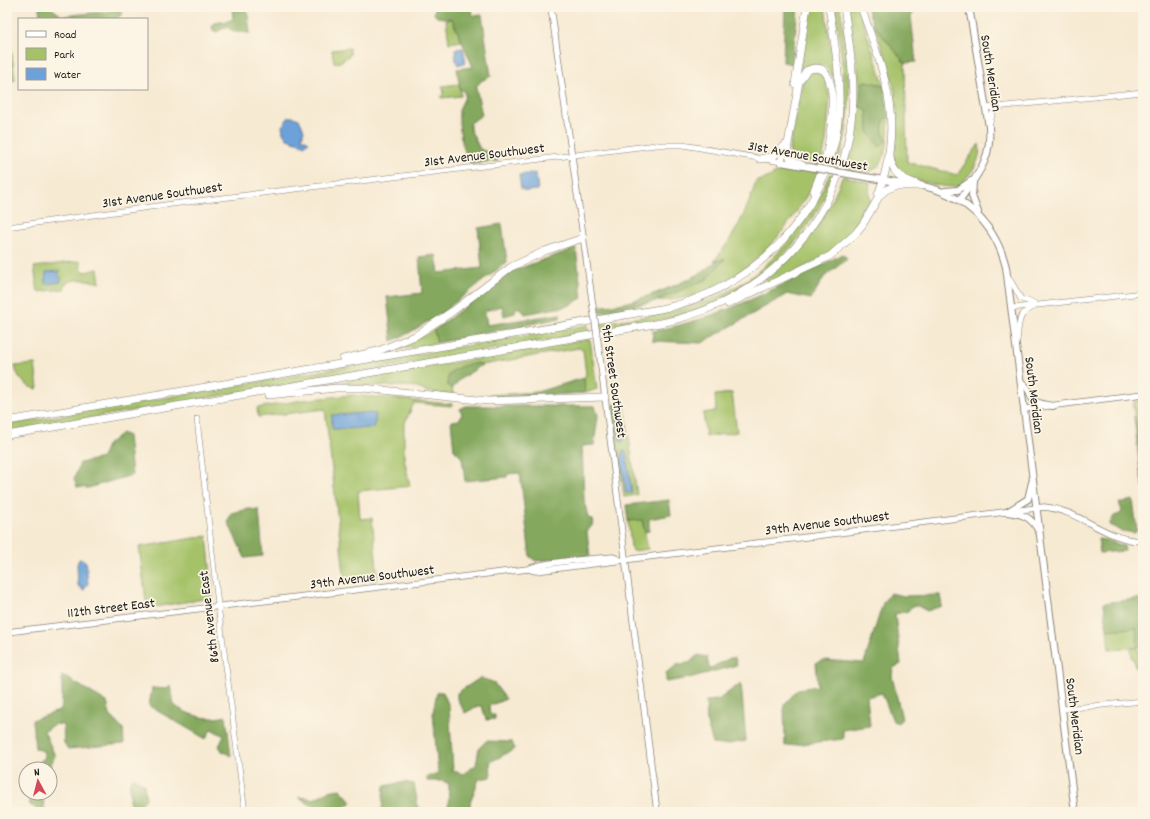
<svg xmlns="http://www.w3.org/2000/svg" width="1150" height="819" viewBox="0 0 1150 819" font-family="Dekko,sans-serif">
<rect width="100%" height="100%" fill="#fcf5e5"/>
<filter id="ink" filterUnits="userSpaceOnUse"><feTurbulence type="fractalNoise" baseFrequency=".025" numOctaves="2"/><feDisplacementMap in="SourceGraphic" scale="8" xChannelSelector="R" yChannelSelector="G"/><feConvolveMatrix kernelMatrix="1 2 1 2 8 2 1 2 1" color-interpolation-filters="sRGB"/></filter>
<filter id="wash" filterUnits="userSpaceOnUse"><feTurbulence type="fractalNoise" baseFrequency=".012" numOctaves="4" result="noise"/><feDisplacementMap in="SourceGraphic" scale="16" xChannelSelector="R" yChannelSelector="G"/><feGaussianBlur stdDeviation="0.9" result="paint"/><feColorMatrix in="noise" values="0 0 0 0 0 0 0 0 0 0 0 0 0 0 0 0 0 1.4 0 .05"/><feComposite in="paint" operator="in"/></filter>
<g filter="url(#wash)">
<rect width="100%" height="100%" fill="#f7ead3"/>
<!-- green -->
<g fill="#a5c269" stroke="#606f42">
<polygon points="811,7 825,7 835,79 825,66 809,65 800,69"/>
<path d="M835 7H840C849 63 856 113 837 167H833C850 111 843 63 835 7Z"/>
<polygon points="848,7 858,7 884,85 865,81 860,85"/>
<polygon points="452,19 462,41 449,43 446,20"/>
<path d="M873 24 905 63 907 162 957 175 979 144C983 159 970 176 958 186 948 190 904 179 898 170 891 159 897 145 897 134 898 124 897 113 896 103 894 76 882 49 873 24Z"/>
<polygon points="7,47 11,47 15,80 7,81"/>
<polygon points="350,48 350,55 340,62 334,63 332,50"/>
<polygon points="812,72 818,72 825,77 830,98 826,142 821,165 791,156 789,149 802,83 807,74"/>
<polygon points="459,84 461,96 441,98 444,92 442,86"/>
<path d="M859 106 867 110 868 132 886 140C881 129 881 123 889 115 888 132 890 171 865 172 859 172 852 170 846 169L855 136Z"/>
<path d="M787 167 819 172C793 225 756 273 698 294 685 299 670 300 656 301L707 279 724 259 714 261C734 237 748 210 756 181 768 180 776 172 787 167Z"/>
<path d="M830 174 836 175C828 190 821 206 811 220 781 268 728 305 673 317 650 323 625 326 601 330V323C634 318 670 314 702 303 762 283 805 229 830 174Z"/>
<path d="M843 176 870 182 869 195 871 201C862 218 853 234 838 246 814 266 781 277 753 290 780 269 805 247 823 217 831 205 836 190 843 176Z"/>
<path d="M80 261 81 268 85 272 98 269 100 283C88 280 76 277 65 284L64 289 38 292 34 267Z"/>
<polygon points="588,325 589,333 7,432 7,425"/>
<polygon points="434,330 437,343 375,354 417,339"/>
<polygon points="590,339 597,389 585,393 584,378 586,374 583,350 579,348 482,365 478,363 448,386 453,388 452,392 454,393 452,395 428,392 412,386 320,386"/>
<path d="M35 364 38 388 36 389C26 387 16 376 15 366Z"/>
<polygon points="732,393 737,432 706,437 703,413 716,411 715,395"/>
<polygon points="351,395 452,404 452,406 414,403 404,425 404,458 410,486 358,491 360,519 372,518 378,579 345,582 325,409 258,417 257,408 302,400"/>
<polygon points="1143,400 1143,458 1142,459 1133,406 1135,401"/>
<polygon points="624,402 637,495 624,497 612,405"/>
<polygon points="642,519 648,549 633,551 631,547 628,521"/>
<polygon points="207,536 213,595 211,598 147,608 139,547"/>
<polygon points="1136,627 1138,647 1109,649 1107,630"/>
<polygon points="1138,648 1140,668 1135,667 1134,659 1132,659 1131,649"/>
</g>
<!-- forest -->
<g fill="#84a85d" stroke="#50623c">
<polygon points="39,7 50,7 62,16 121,10 122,14 116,19 40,19"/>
<polygon points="232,7 247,7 250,33 235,32 227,27 216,32 213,30 212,26 214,23 229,21 233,19"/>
<path d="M435 7H472L473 16 482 15 491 76 481 81 476 87 482 115 470 123V129L480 149 497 156 498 161 470 163C462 150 458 127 459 111 460 104 465 101 465 93L460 89 457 69 473 67 452 19 437 17 434 14Z"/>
<polygon points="785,7 798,7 792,64 783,62"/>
<polygon points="867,7 920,7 911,16 916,62 905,63 873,24"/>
<path d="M865 81 884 85 889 115C881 123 881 129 886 140L880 147 868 132 867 110 859 106 860 85Z"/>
<polygon points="502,224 507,262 439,315 409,333 392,341 387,297 422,293 419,257 436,255 439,273 482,268 478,228"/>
<polygon points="576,248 582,298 568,306 525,314 521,309 516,307 515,313 504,316 502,306 485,311 487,325 560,314 560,318 437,343 434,330 512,271"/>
<path d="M843 254 847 259 824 277 811 299 787 294 702 343 652 341 653 331C723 318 780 286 843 254Z"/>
<path d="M725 259 707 279 656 301 600 313 599 306C626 307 674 287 699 274 710 268 711 261 725 259Z"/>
<path d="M478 363 482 365 459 380 453 388 448 386C444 368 464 365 478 363Z"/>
<polygon points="584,378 585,393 494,398 488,395 537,392"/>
<polygon points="466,406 595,406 598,416 594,445 582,446 584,499 588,518 592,519 593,524 587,532 590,556 536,561 530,557 520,473 507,474 507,477 465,481 462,458 454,450 451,421 459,420 462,414 460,409"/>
<polygon points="1134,416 1143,458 1143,486 1140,471"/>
<polygon points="122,433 128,436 132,475 88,488 77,487 74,479 80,463 102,458 107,445"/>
<polygon points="669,500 671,515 649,519 649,531 645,532 642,520 628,521 626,505"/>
<polygon points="1133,500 1137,530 1135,533 1122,531 1109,525 1114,516 1120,514 1122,511 1119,503"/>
<polygon points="249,509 259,510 263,556 245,558 228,522 231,513"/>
<polygon points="1098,539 1107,540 1124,546 1125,551 1100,553"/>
<polygon points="890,593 904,596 940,595 942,606 927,611 916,605 911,607 908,611 895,614 901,664 893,668 892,676 902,719 898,723 893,721 882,693 867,697 870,726 843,730 843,739 785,746 784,705 798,689 818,686 816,663 823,660 864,663 883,603"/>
<polygon points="1143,598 1143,646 1138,647 1136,628 1107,630 1104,603"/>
<path d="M698 655 707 657 709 668H711L730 658H735L737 665 689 678 666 682V673C669 670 674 668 678 664L689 663Z"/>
<polygon points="62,675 107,702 110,715 123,728 124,744 68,749 64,743 63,725 55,724 44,731 55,756 49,769 35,768 38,762 45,758 43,751 35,748 32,720 59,711 62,705"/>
<polygon points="480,678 493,682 506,699 489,706 490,715 495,715 495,719 486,720 482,706 478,706 465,713 457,699 457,693"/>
<polygon points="741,683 746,741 722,745 713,744 707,723 706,701 718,700"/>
<path d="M170 685 174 705C189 716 208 721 226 716L231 756 222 751 219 746 224 736 211 729 206 739 149 706 152 688 166 689Z"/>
<polygon points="437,692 443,692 449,706 453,771 463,774 476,765 479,748 486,741 512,742 515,749 490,762 491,777 479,779 470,803 471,812 448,812 449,784 443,781 427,781 427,777 438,773 433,712"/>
<polygon points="133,778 144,784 146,799 141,804 134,806 130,803 130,781"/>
<polygon points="405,782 414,784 419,812 376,812 382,810 384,786"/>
<path d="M340 789 352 802C327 819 322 813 299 797L314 799 328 791Z"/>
<polygon points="29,793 43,793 44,807 47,812 38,812 36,808 30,805"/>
</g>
<!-- water -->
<g fill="#6ca1d9" stroke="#445e7a">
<polygon points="463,48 466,62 458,65 456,61 455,49"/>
<polygon points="289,117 294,117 299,119 304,130 302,138 309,142 306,145 287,139 283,133 282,126"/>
<polygon points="536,173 538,190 526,191 521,189 519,175"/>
<polygon points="61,271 58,274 61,277 61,282 45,284 46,272"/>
<polygon points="616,405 621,406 624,441 622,442 620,441"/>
<polygon points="365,413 376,414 374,428 332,429 332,415"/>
<polygon points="623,451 626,451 632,493 626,493 621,457"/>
<polygon points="79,559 84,560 86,562 88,584 84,590 82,590 82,586 79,587 78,585 77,564"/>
</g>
</g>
<g filter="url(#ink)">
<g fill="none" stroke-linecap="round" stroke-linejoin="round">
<defs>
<g id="tertiary">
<polyline points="986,108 1143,92"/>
<polyline points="989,126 993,112 999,107"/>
<polyline points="7,227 172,204 656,145 683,145 781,162"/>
<polyline points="1008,276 1021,299 1034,303"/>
<polyline points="1012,308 1143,293"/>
<path d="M1017 341C1019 325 1017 313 1034 307"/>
<polyline points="197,419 218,605 245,812"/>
<polyline points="1063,709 1143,701"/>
<polyline points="1059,812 1075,810"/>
</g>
<g id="secondary">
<polyline points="551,7 593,307"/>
<polyline points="599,350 657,812"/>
<polyline points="1025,409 1143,394"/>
<path d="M528 569 536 571 1044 507C1080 510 1106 541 1143 541"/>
<path d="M7 632 528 569C545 561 592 559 613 557L618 559"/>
</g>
<g id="primary">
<polyline points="781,162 815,168"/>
<polyline points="854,175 908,184"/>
<polyline points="973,183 972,196 978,212"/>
<path d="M917 185C962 192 995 223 1006 267L1075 812"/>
<polyline points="945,191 958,190 971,181"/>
<path d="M960 200C977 175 992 160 989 127L969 7"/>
<path d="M1021 382C1039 395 1020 401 1053 406"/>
<polyline points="1007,512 1028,499 1032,482"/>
<path d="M1007 512C1023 514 1032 517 1039 532"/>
</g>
<g id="motorway">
<path d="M861 7C885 76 905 122 878 195"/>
<polyline points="795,84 807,7"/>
<path d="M890 157C892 174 902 179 917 184"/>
<polyline points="760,159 774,156 783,147"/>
<polyline points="781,162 785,145"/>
<path d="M802 165C790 161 786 156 788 144L799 82 806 71C846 51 830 142 825 159 822 170 818 180 814 191"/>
<polyline points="728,304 830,256 855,234 863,224 880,195 886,190 894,186 921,186"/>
<polyline points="343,359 378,351 415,336 453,311 511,267 545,251 583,238"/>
<polyline points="269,395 336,388 363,388 488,401 605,397"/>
<path d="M7 421 660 309C750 292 828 215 838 122 842 83 835 45 829 7"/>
<path d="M7 435 666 322C769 299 843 218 852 113 855 77 849 42 844 7"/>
</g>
</defs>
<!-- tertiary casing -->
<use href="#tertiary" stroke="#8a8378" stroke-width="6"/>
<!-- secondary casing -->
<use href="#secondary" stroke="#8a8378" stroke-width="7"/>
<!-- primary casing -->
<use href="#primary" stroke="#8a8378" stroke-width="8"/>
<!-- motorway casing -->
<use href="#motorway" stroke="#8a8378" stroke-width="8"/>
<!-- tertiary -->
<use href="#tertiary" stroke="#fff" stroke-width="5"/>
<!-- secondary -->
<use href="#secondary" stroke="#fff" stroke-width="5.5"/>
<!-- primary -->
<use href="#primary" stroke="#fff" stroke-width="6"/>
<!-- motorway -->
<use href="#motorway" stroke="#fff" stroke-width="7"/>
<defs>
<polyline id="secondary-bridge" points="593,307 599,350"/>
<polyline id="primary-bridge" points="815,168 854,175"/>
</defs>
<!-- secondary-bridge casing -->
<use href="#secondary-bridge" stroke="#8a8378" stroke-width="7" stroke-linecap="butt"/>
<!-- primary-bridge casing -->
<use href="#primary-bridge" stroke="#8a8378" stroke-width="8" stroke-linecap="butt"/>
<!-- secondary-bridge -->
<use href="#secondary-bridge" stroke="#fff" stroke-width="5.5"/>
<!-- primary-bridge -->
<use href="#primary-bridge" stroke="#fff" stroke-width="6"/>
</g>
</g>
<g text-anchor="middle" stroke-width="3.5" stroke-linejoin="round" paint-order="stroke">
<!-- street labels -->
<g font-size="14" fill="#1c1c1c" stroke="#fcf5e5">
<text transform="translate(992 73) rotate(81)" y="5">South Meridian</text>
<text transform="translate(484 154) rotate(-7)" y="5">31st Avenue Southwest</text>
<text transform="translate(808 155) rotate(10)" y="5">31st Avenue Southwest</text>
<text transform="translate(162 194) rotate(-8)" y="5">31st Avenue Southwest</text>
<text transform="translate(615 381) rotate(82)" y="5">9th Street Southwest</text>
<text transform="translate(1035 395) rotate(83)" y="5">South Meridian</text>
<text transform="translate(827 522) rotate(-7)" y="5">39th Avenue Southwest</text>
<text transform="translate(372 576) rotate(-7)" y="5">39th Avenue Southwest</text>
<text transform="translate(111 607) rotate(-7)" y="5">112th Street East</text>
<text transform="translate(208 617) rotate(-97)" y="5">86th Avenue East</text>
<text transform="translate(1076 716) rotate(83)" y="5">South Meridian</text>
</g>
</g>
<!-- margin -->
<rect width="1150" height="819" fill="none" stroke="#fcf5e5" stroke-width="24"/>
<!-- legend -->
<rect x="18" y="18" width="130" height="72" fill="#fcf5e5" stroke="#a29e95"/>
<rect x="26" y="31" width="20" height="6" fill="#ffffff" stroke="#a29e95"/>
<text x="54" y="38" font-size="12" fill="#1c1c1c">Road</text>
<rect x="26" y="48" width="20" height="12" fill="#a5c269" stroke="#a29e95"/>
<text x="54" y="58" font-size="12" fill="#1c1c1c">Park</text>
<rect x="26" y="68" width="20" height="12" fill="#6ca1d9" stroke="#a29e95"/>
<text x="54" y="78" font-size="12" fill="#1c1c1c">Water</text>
<!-- north arrow -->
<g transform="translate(38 781) rotate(353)"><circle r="19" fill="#fcf5e5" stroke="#a29e95"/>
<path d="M0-3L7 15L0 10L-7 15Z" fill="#d1495b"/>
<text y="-6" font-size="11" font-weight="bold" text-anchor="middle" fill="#1c1c1c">N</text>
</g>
</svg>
